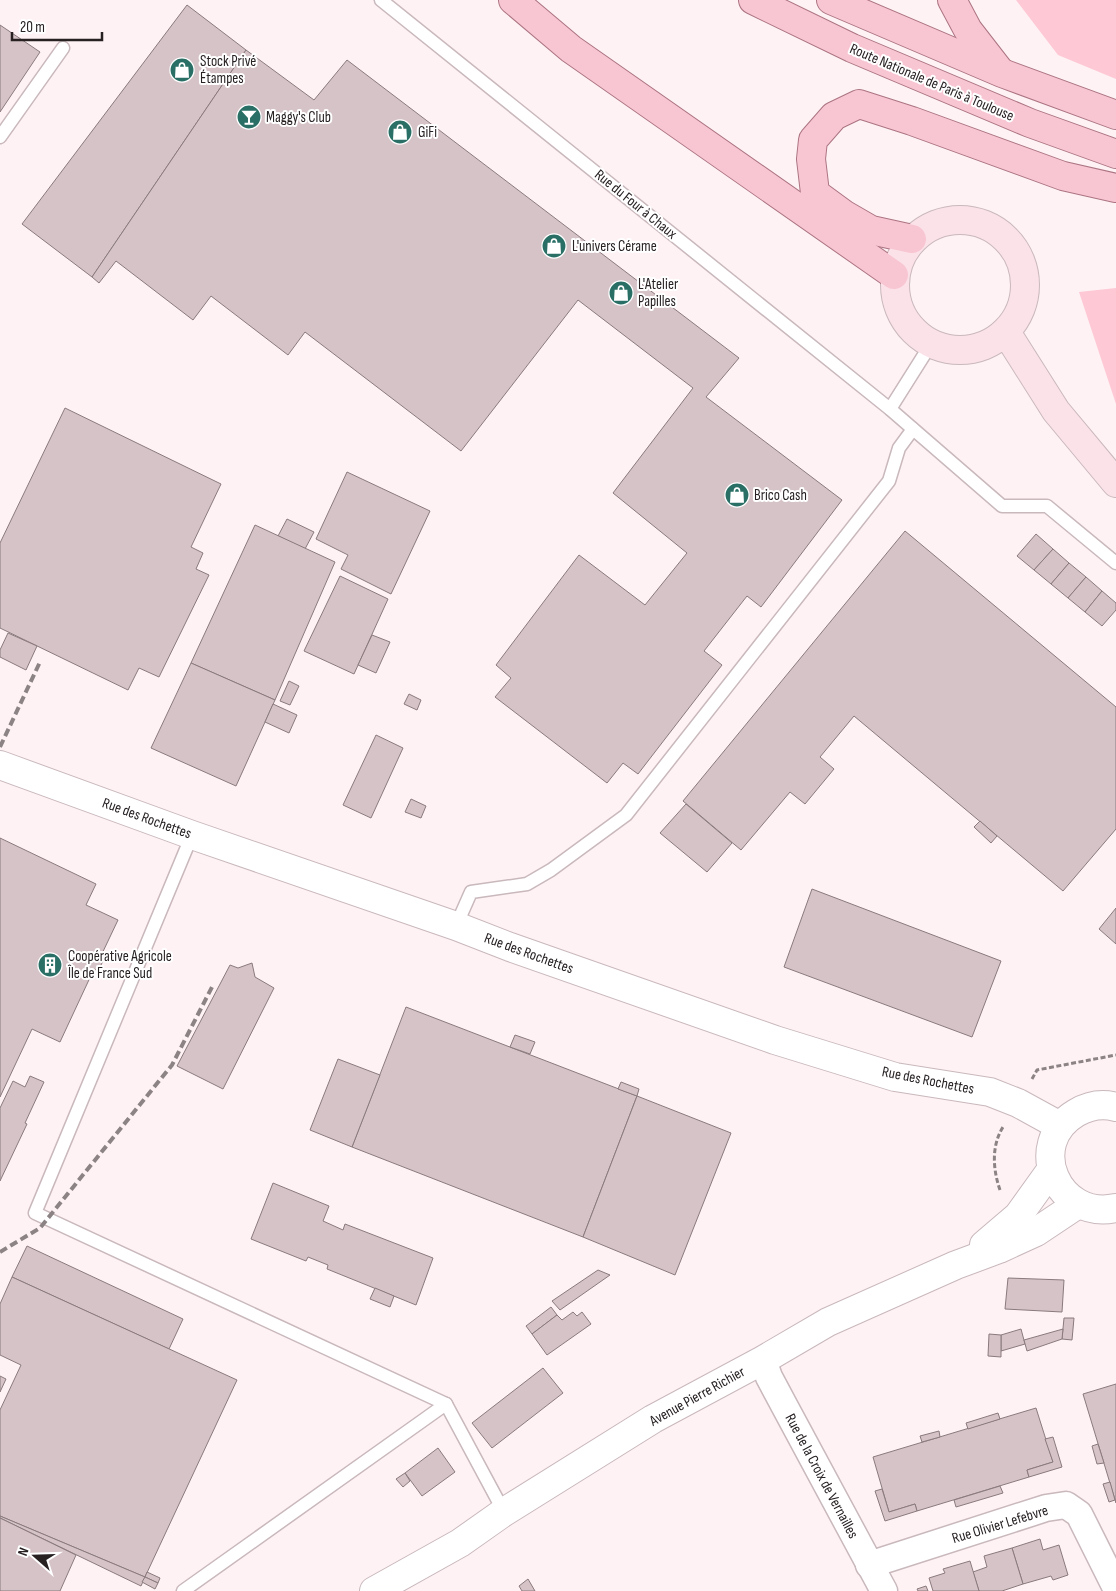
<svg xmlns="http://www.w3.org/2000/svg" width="1116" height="1591" viewBox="0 0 1116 1591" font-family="'Sofia Sans Condensed',sans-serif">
<rect width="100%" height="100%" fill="#fef2f5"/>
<!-- green -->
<g fill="#fec8d5">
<polygon points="1016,0 1116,0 1116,79 1058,55"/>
<polygon points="1116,288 1116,404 1079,292"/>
</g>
<!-- building -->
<g fill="#d5c3c7" stroke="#8a7a7d">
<polygon points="187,5 246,50 92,277 22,224"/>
<polygon points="0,25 40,52 0,112"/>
<polygon points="246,50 314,100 347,60 739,358 706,397 842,500 761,607 747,596 704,651 722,665 638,774 623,763 607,783 495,697 511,678 496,665 579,555 645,605 687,553 613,493 693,388 578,300 461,451 305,332 288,355 211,296 193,320 116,261 99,283 92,277"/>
<polygon points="65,408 221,484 191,547 203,553 196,569 209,575 159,677 139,668 128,690 0,628 0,543"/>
<polygon points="347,472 430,511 391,594 341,569 348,555 316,539"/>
<polygon points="287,519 314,532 305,549 278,536"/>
<polygon points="255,525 335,562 275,700 191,663"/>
<polygon points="905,531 1116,707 1116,829 1063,891 854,716 820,757 834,769 805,804 790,792 741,850 683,801"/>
<polygon points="1036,534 1053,549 1034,570 1017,556"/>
<polygon points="1053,549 1069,563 1051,584 1034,570"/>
<polygon points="1069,563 1086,577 1068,598 1051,584"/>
<polygon points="340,576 388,599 354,674 304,651"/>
<polygon points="1086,577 1102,591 1085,612 1068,598"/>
<polygon points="1102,591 1116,603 1116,610 1102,626 1085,612"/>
<polygon points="8,633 37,646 26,670 0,657 0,650"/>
<polygon points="372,635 390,642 376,673 358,665"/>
<polygon points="191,663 275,700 236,786 151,748"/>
<polygon points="289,681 299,686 290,705 280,701"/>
<polygon points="409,694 421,700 417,710 404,704"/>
<polygon points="273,704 297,715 289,733 265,722"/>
<polygon points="376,735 403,748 371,818 343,805"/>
<polygon points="411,799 426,806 421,818 405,812"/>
<polygon points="686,804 732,843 707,872 660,833"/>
<polygon points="980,821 997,836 991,843 974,827"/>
<polygon points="0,838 96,884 86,905 118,920 99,960 103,961 98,971 94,969 60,1042 32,1029 0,1097"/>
<polygon points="812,889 1001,961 972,1037 784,967"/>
<polygon points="1116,908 1116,944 1099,929"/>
<polygon points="252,963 255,977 274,988 223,1089 177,1066 230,965 238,968"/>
<polygon points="406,1007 637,1096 583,1237 352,1147"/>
<polygon points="515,1035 535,1042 530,1054 510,1047"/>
<polygon points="338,1059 380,1075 352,1147 310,1130"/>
<polygon points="30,1076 44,1082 25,1123 27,1124 0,1181 0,1108 13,1081 25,1087"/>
<polygon points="621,1082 639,1089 637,1096 618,1089"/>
<polygon points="637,1096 731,1133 675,1275 583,1237"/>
<polygon points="273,1183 329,1206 323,1221 343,1230 345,1224 433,1258 416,1305 327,1269 328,1265 308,1257 306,1261 251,1239"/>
<polygon points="27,1246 183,1319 169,1349 12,1277"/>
<polygon points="598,1270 610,1275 560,1310 552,1301"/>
<polygon points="12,1277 237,1380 145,1577 0,1516 0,1410 21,1365 0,1355 0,1304"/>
<polygon points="1008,1278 1064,1280 1062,1312 1005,1309"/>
<polygon points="375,1288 394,1296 390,1307 370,1299"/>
<polygon points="551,1307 557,1315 532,1334 526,1326"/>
<polygon points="573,1312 577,1316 582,1312 591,1324 547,1355 532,1334 557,1315 562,1320"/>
<polygon points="1064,1318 1074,1318 1072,1340 1062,1339"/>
<polygon points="1021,1329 1025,1344 1001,1351 1001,1335"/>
<polygon points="1063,1329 1062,1339 1027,1351 1024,1340"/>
<polygon points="989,1334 1001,1335 1001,1357 988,1356"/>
<polygon points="543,1368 563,1393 492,1448 472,1423"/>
<polygon points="0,1376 6,1379 0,1392"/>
<polygon points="1116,1384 1116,1503 1083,1394"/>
<polygon points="1036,1408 1053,1462 1027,1470 1029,1477 917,1511 915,1504 889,1512 873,1457"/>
<polygon points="998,1413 1000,1419 968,1429 966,1423"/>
<polygon points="939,1431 940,1437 922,1442 920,1436"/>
<polygon points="1053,1437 1062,1467 1029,1477 1027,1470 1053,1462 1045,1439"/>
<polygon points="1098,1444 1104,1463 1097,1464 1092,1446"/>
<polygon points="438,1448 455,1472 422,1496 405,1473"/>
<polygon points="405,1473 410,1481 403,1487 396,1479"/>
<polygon points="1110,1482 1115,1500 1109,1502 1103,1484"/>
<polygon points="1000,1486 1003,1493 956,1507 954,1500"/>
<polygon points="882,1489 889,1512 915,1504 917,1511 885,1521 875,1491"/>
<polygon points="0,1516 145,1577 141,1586 0,1518"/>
<polygon points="0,1518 76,1555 60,1591 0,1591"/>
<polygon points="1040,1539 1043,1550 1059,1545 1068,1575 1053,1580 1051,1576 1023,1584 1012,1548"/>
<polygon points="1012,1548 1023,1584 1002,1591 979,1591 973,1572 987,1567 984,1556"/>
<polygon points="970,1561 979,1591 933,1591 929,1578 945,1573 943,1569"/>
<polygon points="147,1572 160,1578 158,1583 145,1577"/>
<polygon points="145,1577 158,1583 155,1589 142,1582"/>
<polygon points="528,1579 535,1591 522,1591 519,1586"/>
<polygon points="926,1586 928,1591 918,1591 917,1589"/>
</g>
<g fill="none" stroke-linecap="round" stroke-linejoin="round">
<defs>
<g id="service">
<polyline points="381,0 890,409 1002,506 1047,506 1116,563"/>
<polyline points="0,137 63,48"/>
<polyline points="890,409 931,344"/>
<polyline points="192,835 35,1213 446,1404 504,1512"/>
<polyline points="456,926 471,892 527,884 551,870 626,815 889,481 899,448 913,429"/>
<polyline points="183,1591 446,1404"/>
</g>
<g id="minor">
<polyline points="763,1360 769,1377 785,1407 884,1591"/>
<polyline points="869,1565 1046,1508 1066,1505 1079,1514 1116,1588"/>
</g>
<g id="tertiary">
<polyline points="0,765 192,835 456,926 510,947 775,1040 895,1077 990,1092 1018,1103 1060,1126"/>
<path d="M1116 1107C1102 1103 1088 1106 1076 1113 1024 1144 1058 1221 1116 1208"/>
<polyline points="984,1245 1018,1216 1051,1170"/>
<polyline points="374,1591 460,1543 504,1512 653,1419 763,1360 828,1322 956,1265 999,1249 1036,1232 1078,1204"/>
</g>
<g id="secondary">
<circle cx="960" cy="285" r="65"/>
<polyline points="1006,332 1056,411 1116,483"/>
</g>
<g id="primary">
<polyline points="513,0 571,49 894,275"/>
<polyline points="753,0 852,48 1030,123 1116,154"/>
<polyline points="831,0 1002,73 1116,115"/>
<polyline points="952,0 968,30 999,70"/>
<polyline points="912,239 871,230 845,215 815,193 811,159 813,140 834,116 859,104 912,121 1063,176 1116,188"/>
</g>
</defs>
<!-- service casing -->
<use href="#service" stroke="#c9b8bc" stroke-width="15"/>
<!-- minor casing -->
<use href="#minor" stroke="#c9b8bc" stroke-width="29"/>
<!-- tertiary casing -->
<use href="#tertiary" stroke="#c9b8bc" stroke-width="30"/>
<!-- secondary casing -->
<use href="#secondary" stroke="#c9b8bc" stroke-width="30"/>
<!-- primary casing -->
<use href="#primary" stroke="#ac7482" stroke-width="30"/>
<!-- path -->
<g stroke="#8c8385" stroke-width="3" stroke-dasharray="5 2.5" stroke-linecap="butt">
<polyline points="1032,1079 1037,1070 1116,1055"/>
<path d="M1000 1190C993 1170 991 1146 1003 1127"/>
</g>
<!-- service -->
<use href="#service" stroke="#fff" stroke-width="12"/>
<!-- minor -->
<use href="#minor" stroke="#fff" stroke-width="26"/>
<!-- tertiary -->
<use href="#tertiary" stroke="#fff" stroke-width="28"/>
<!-- secondary -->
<use href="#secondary" stroke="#fbe2e9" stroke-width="28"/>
<!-- primary -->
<use href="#primary" stroke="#f8c6d3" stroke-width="28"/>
<!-- rail -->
<g stroke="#8c8385" stroke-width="4" stroke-dasharray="8 4" stroke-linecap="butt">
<polyline points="0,747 40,662"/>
<polyline points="0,1252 40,1228 172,1065 212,987"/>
</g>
</g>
<!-- icons -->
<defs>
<symbol id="shop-disc" viewBox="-11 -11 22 22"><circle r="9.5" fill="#296f65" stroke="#fff"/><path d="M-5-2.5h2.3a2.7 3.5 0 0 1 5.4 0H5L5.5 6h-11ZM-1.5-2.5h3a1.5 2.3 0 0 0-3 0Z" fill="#fff"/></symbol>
<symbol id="bar-disc" viewBox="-11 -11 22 22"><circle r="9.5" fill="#296f65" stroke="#fff"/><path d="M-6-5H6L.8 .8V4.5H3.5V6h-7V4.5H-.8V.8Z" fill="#fff"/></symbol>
<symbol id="building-disc" viewBox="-11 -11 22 22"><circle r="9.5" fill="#296f65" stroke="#fff"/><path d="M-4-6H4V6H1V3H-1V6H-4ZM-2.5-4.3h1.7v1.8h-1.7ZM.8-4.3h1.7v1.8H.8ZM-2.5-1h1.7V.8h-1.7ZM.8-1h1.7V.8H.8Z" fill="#fff"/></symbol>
</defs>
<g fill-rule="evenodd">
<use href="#shop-disc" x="168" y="56" width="28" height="28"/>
<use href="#bar-disc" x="235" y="103" width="28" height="28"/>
<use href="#shop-disc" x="386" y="118" width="28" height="28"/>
<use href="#shop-disc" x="540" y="232" width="28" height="28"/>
<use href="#shop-disc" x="607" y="279" width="28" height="28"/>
<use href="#shop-disc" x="723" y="481" width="28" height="28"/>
<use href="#building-disc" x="36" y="951" width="28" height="28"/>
</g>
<g text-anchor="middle" stroke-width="4" stroke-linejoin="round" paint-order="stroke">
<!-- poi labels -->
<g font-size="15" fill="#272122" stroke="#fff" text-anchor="start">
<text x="200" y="66">Stock Privé<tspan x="200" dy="17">Étampes</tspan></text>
<text x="266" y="122">Maggy's Club</text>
<text x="418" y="137">GiFi</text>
<text x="572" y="251">L'univers Cérame</text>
<text x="638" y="289">L'Atelier<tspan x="638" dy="17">Papilles</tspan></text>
<text x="754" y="500">Brico Cash</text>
<text x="68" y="961">Coopérative Agricole<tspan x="68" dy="17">Île de France Sud</tspan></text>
</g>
<!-- street labels -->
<g font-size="15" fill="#272122" stroke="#fff">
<text transform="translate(932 82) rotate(23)" y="5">Route Nationale de Paris à Toulouse</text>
<text transform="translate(636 204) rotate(39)" y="5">Rue du Four à Chaux</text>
<text transform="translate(147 818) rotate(20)" y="5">Rue des Rochettes</text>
<text transform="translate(529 953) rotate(20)" y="5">Rue des Rochettes</text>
<text transform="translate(928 1080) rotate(11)" y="5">Rue des Rochettes</text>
<text transform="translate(697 1396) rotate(-29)" y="5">Avenue Pierre Richier</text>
<text transform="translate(822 1476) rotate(62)" y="5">Rue de la Croix de Vernailles</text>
<text transform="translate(1000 1524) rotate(-17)" y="5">Rue Olivier Lefebvre</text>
</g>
</g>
<!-- north arrow -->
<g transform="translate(35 1556) rotate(290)" stroke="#ffffff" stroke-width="4" paint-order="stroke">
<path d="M0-4L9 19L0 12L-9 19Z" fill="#272122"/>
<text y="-8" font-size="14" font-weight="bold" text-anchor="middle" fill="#272122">N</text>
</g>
<!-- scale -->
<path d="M12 32v8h90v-8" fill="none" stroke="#272122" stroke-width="2.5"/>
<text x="20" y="32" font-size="15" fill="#272122" stroke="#ffffff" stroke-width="4" paint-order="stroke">20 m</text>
</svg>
